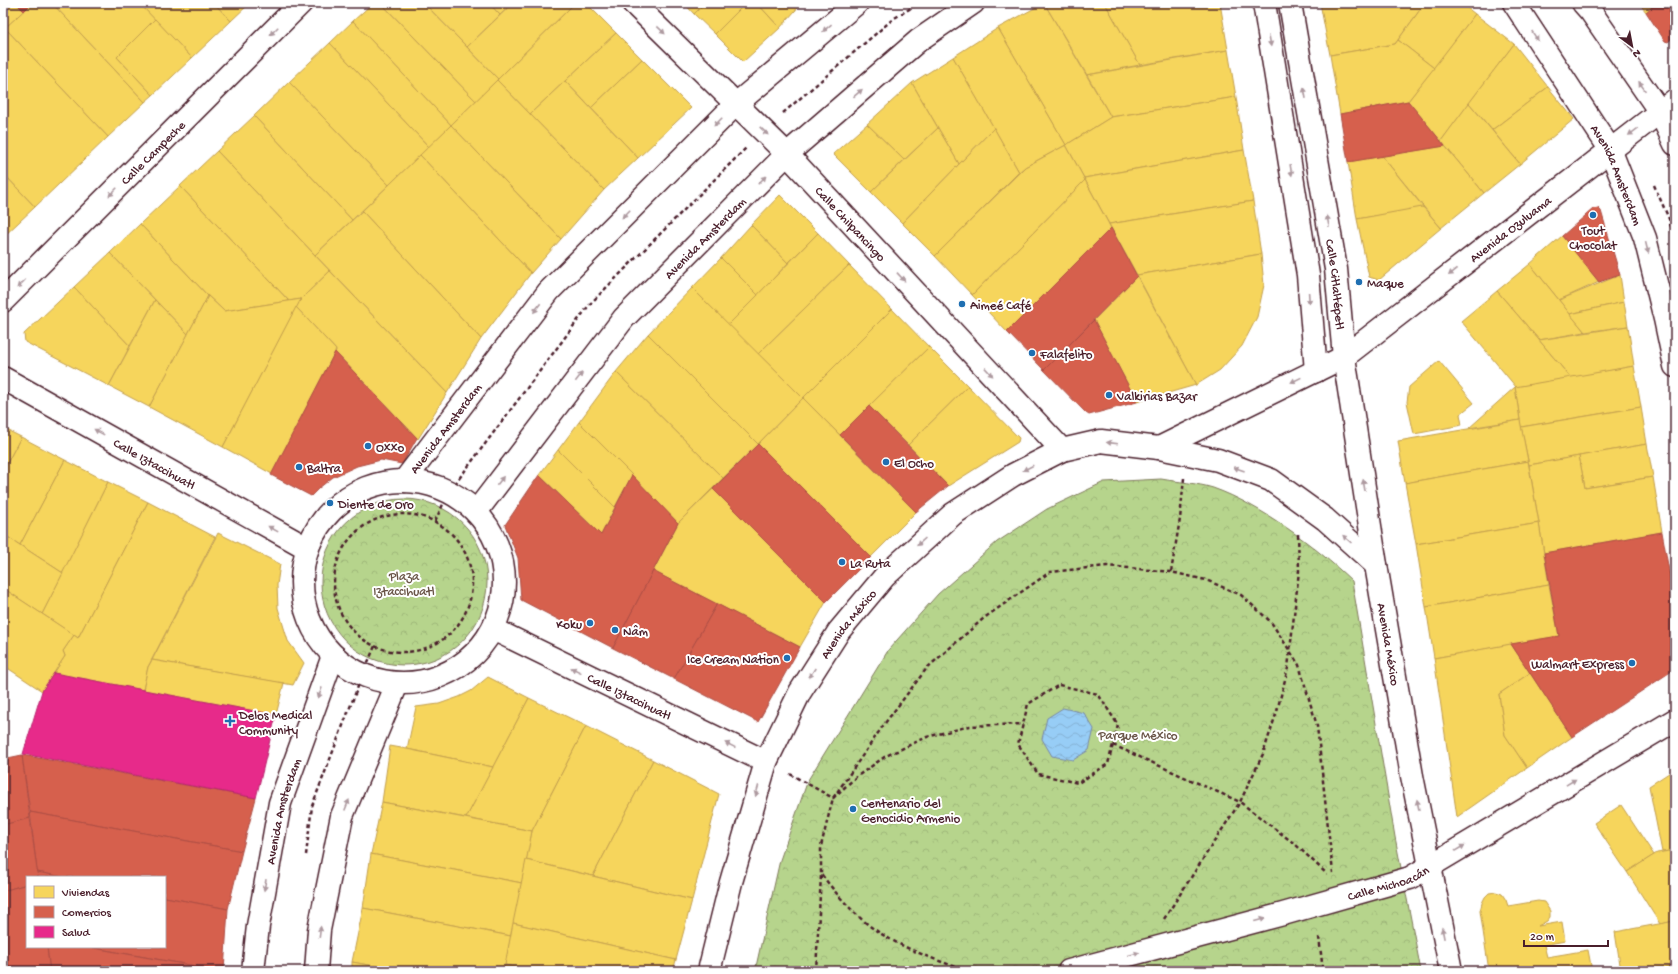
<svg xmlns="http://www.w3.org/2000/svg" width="1678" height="974" viewBox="0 0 1678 974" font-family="'Gochi Hand',sans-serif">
<defs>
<pattern id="forest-crowns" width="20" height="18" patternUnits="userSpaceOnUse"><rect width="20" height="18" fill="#b6d48c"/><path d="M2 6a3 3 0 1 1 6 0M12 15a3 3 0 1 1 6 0" fill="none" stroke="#9eb679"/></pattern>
<pattern id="water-waves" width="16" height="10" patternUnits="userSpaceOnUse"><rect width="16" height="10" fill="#97cdf6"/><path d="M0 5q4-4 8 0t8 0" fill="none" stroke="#84b0d3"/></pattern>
</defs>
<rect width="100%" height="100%" fill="#fff"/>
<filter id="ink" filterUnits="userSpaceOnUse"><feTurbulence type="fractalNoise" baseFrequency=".025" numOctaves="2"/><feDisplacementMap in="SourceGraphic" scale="8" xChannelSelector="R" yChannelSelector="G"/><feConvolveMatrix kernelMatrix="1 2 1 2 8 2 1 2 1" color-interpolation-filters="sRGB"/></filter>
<g filter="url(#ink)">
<!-- forest -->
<g fill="url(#forest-crowns)" stroke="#807a5c">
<path d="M1161 479C1178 482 1197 483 1213 488 1261 505 1315 546 1352 581L1395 837 1421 971H755L780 860 808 780 889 649 938 594 997 542 1047 509 1104 482Z"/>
<circle cx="404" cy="582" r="83"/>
</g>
<!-- water -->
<polygon fill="url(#water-waves)" stroke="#7887a5" points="1063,708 1084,713 1094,729 1089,750 1073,760 1052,756 1042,739 1047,718"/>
<!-- homes -->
<g fill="#f6d55c" stroke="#c29e4d">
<polygon points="3,3 16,3 24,11 3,30"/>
<polygon points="32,3 52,3 145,102 108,137 5,28"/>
<polygon points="52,3 139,3 155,19 117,57 153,95 145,102"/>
<polygon points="139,3 214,3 231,21 192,58"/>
<polygon points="214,3 250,3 231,21"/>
<polygon points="373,3 381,3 476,101 451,125 353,21"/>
<polygon points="381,3 424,3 498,79 476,101"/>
<polygon points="424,3 489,3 500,15 467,47"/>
<polygon points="489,3 513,3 500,15"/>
<polygon points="513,3 575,3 498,79 467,47"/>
<polygon points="575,3 586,3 616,33 530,114 497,80"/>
<polygon points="684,3 705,3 694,14"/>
<polygon points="705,3 746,3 715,34 694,14"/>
<polygon points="746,3 757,3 780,28 743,62 715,34"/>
<polygon points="757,3 802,3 780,28"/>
<polygon points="1044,3 1105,3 1140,65 1087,75"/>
<polygon points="1044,3 1111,117 1066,145 998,28"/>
<polygon points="1105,3 1220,3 1228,50 1140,65"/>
<polygon points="1320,3 1425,3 1395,44 1330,55"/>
<polygon points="1425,3 1461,3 1475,14 1434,68 1398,40"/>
<polygon points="1639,3 1657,3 1646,12"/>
<polygon points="1475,14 1514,44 1441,141 1408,101"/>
<polygon points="155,19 192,58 153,95 117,57"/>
<polygon points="353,21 451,125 429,147 330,43"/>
<polygon points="5,28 108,137 35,207 3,173 3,30"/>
<polygon points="998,28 1066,145 1025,167 1019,172 953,57"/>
<polygon points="616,33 642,59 591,108 565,81"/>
<polygon points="1398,40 1434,68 1408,101 1340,114 1330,55 1395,44"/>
<polygon points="330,43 429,147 389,185 289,82"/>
<polygon points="1514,44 1548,87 1492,130 1469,103"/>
<polygon points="1228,50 1236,97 1111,117 1087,75"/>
<polygon points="953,57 994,128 959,164 912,83"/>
<polygon points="642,59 691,108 638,158 591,108"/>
<polygon points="497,80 604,190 561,239 451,125"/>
<polygon points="565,81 638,158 604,190 530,114"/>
<polygon points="289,82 389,185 352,220 254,116"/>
<polygon points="912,83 938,128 904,160 867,124"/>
<polygon points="1548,87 1574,119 1520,164 1492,130"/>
<polygon points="1236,97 1244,150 1084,178 1066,145 1111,117"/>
<polygon points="1469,103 1520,164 1484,193 1441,141"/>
<polygon points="254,116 352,220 315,255 217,151"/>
<polygon points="867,124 904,160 871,192 833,154"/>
<polygon points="451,125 561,239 531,273 420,155"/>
<polygon points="938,128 959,164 902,223 871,192"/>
<polygon points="994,128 1019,172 935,256 902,223"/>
<polygon points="1066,145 1085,180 972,295 935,256 1025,167"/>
<polygon points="1445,146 1484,193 1441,228 1382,156"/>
<polygon points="1244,150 1253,201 1109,224 1084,178"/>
<polygon points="217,151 330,271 301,299 289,301 180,186"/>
<polygon points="420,155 531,273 481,339 362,211"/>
<polygon points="1382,156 1424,208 1357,219 1348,162"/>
<polygon points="3,173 35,207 3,237"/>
<polygon points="1085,180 1111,228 1007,332 972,295"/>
<polygon points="180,186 289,301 224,311 208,296 140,224"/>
<polygon points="780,195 818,233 788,263 751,225"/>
<polygon points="1253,201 1261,254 1137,275 1109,224"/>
<polygon points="1422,207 1424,208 1441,228 1379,280 1369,277 1357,219"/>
<polygon points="362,211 481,339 447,393 315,255"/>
<polygon points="140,224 208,296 188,334 110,253"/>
<polygon points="751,225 788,263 758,295 721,258"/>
<polygon points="818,233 849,265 758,354 728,325"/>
<polygon points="1562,236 1599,282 1559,300 1530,264"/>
<polygon points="110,253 155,300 130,346 74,287"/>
<polygon points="1261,254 1264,285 1257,317 1242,346 1220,370 1196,385 1137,275"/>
<polygon points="721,258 758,295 728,325 692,288"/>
<polygon points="1530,264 1559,300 1585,332 1539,340 1497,291"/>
<polygon points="849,265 892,309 803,398 758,354"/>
<polygon points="330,271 447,393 418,439 335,352 336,350 296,307 301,299"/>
<polygon points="1620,275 1624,302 1570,314 1559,300"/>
<polygon points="1137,276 1196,385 1137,402 1094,320"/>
<polygon points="74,287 130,346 109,386 25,342 24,334"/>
<polygon points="692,288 803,398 758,444 648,334"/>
<polygon points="1497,291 1539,340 1571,378 1516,387 1461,321"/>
<polygon points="208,296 224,311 301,299 223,447 149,407"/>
<polygon points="155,300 188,334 149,407 109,386"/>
<polygon points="1624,302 1628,326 1585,332 1570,314"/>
<polygon points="296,307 336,350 272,474 223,447"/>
<polygon points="892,309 929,347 840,435 803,398"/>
<polygon points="1628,326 1634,366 1571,378 1539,340"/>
<polygon points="648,334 758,444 723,478 616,372"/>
<polygon points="929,347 968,386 908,445 869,406"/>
<polygon points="1439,361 1474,403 1460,414 1462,425 1414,434 1407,402 1409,387"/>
<polygon points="1634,366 1641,407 1521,427 1515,387"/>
<polygon points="616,372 723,478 678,523 579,422"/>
<polygon points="968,386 1019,438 1018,442 948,486 908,445"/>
<polygon points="1515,387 1520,420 1469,428"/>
<polygon points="803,398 916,512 871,557 758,444"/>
<polygon points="1641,407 1647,444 1529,465 1521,427"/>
<polygon points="1520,420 1528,461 1405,483 1398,441"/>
<polygon points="579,422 632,475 615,507 558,450"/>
<polygon points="3,428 21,437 3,471"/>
<polygon points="21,437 65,460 20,545 3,534 3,471"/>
<polygon points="1647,444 1653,477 1585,488 1579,456"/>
<polygon points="558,450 615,507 601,535 539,475"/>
<polygon points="1579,456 1585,488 1653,477 1662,532 1544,553 1529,465"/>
<polygon points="65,460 108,482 63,573 20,545"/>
<polygon points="1528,461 1539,523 1416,544 1405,483"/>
<polygon points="108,482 148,502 78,638 42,614"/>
<polygon points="713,489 826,602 800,647 653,571 678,523"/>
<polygon points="148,502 215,537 148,667 143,690 54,673 65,656 63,651 74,635 78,638"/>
<polygon points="1539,523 1549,585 1426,607 1416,544"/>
<polygon points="218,533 280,564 277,585 278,608 288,641 304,663 293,685 152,660"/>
<polygon points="3,534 63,573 42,614 3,588"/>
<polygon points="1549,585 1559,636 1434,658 1426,607"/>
<polygon points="3,588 74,635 63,651 65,656 42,691 3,665"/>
<polygon points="1511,644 1530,673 1499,694 1505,735 1527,768 1457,817 1434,658"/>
<polygon points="152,660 284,683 276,715 143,690 148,667"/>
<polygon points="1530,673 1572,737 1527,768 1505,735 1499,694"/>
<polygon points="488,677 529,698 493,767 407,749 416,707 439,704 459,697 471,691"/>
<polygon points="529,698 586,726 532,831 466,818"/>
<polygon points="586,726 653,760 593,876 526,860 532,831"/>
<polygon points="390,746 407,749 493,767 466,818 382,802"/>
<polygon points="653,760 719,794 692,900 593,876"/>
<polygon points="1675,769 1675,850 1662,852 1649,786"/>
<polygon points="382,802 532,831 522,883 371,854"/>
<polygon points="1621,805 1654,855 1627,872 1594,823"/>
<polygon points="1675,850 1675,921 1660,924 1627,872 1657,853"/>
<polygon points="371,854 522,883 511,936 363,908"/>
<polygon points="526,860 692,900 676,960 513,923"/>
<polygon points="1496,892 1502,894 1506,900 1508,906 1538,901 1544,902 1550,911 1550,917 1547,921 1538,926 1562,922 1565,941 1544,945 1547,957 1588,950 1592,971 1489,971 1480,911 1482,903 1485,897 1489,893"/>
<polygon points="363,908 511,936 504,971 401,971 352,962"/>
<polygon points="1675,921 1675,966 1651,971 1621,971 1615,932"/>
<polygon points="513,923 676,960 673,971 531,971 505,965"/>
<polygon points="352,962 401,971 352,971"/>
<polygon points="505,965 531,971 504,971"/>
<polygon points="1675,966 1675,971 1651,971"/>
</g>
<!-- shops -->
<g fill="#d6604d" stroke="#ac4c43">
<polygon points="16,3 32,3 24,11"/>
<polygon points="1657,3 1675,3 1675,36 1668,42 1665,41 1646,12"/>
<polygon points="1408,101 1445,146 1348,162 1340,114"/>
<polygon points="1598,208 1601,211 1620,275 1599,282 1562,236 1593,209"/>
<polygon points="1111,228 1137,276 1044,370 1007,332"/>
<polygon points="1094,320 1137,402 1089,415 1086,413 1044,370"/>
<polygon points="335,352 417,438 402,464 381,460 357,466 333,477 319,488 311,496 271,475"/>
<polygon points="869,406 948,486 916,512 840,435"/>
<polygon points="758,444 871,557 826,602 713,489"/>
<polygon points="539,475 601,535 632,475 678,523 613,648 521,600 518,558 505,525"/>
<polygon points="1662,532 1675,604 1675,669 1572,737 1511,644 1559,636 1544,553"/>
<polygon points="653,571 717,604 674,679 613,648"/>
<polygon points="717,604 800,647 758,722 674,679"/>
<polygon points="22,755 30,818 3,825 3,759"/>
<polygon points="22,755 256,798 242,851 30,812"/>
<polygon points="30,812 242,851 228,909 165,897 165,877 63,877 37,872"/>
<polygon points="30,818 38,877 27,877 27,884 3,891 3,825"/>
<polygon points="37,872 63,877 38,877"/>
<polygon points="27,884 27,947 47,947 50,971 3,971 3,891"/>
<polygon points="165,897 228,909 224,971 88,947 165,947"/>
<polygon points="47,947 88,947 223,971 50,971"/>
</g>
<!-- health -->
<polygon fill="#e7298a" stroke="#b8266e" points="54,673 276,715 256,798 23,754 42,691"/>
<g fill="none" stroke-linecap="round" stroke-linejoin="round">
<defs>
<g id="street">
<path id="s1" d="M633 3 787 154 1062 450"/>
<polyline points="1264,3 1308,275 1316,371"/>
<path id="s2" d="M1290 3 1336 269 1344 357 1376 565 1412 776 1451 971"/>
<path id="s3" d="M1514 3 1610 149 1645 238 1665 319 1675 366"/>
<polyline points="1583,3 1591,12 1660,112 1675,144"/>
<path id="s4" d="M3 301 301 3"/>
<path id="s5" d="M3 378 307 548"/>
<path id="s6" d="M1159 448 1344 357 1675 100"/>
<path id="s7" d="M404 481 549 291 736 104 857 3"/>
<circle cx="403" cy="582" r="101"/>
<path id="s8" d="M476 512 624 318 787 154 919 40 973 3"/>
<path id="s9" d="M493 629 766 762"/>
<path id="s10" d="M253 971 258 926 280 803 333 656"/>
<polyline points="316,971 319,930 342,816 397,684"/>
<path id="s11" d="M709 971 731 882 766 762 800 692 839 631 885 576 953 514 1013 475 1062 450 1101 441 1159 448 1218 460 1271 480 1325 519 1376 565"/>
</g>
<g id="secondary">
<path id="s12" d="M1069 971 1283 914 1410 878 1675 720"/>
</g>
</defs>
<!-- street casing -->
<use href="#street" stroke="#4a1f2b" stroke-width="25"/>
<!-- secondary casing -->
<use href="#secondary" stroke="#4a1f2b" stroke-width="25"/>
<!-- path -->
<g stroke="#4a1f2b" stroke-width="2.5" stroke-dasharray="4 3" stroke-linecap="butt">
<polyline points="783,113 893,19 919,3"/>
<polyline points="1654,185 1669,219 1675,241"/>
<polyline points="1184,478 1180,519 1171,572 1206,580 1241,595 1271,622 1299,665 1317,726 1333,873"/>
<circle cx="403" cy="583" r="69"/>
<polyline points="435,521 449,492 590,304 746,148"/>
<polygon points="1059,685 1098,694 1118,725 1108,764 1078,783 1038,774 1018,744 1028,704"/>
<polyline points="1113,745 1240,802 1296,845 1327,874"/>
<polyline points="790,774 833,798 856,777 886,756 927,737 970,726 1023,724"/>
<polyline points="306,855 312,806 362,676 375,646"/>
<path d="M822 875C831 887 841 899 852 910 882 942 927 957 968 971"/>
<polyline points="1164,919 1240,802 1263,754 1277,711 1288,668 1299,571 1298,532"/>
<polyline points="1319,937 1323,971"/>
<polyline points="816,971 821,875 821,846 833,798 885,723 927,668 984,618 1050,572 1107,566 1171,572"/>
</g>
<!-- street -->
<use href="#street" stroke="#fff" stroke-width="22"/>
<!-- secondary -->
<use href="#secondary" stroke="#fff" stroke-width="22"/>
</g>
<!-- one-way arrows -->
<defs><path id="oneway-solid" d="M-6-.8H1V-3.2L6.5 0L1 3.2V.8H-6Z"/></defs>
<g fill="#ae9aa0">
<use href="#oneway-solid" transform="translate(827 28) rotate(140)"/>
<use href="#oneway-solid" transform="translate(661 30) rotate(44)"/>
<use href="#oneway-solid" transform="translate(274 31) rotate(135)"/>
<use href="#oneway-solid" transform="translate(1535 36) rotate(57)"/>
<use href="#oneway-solid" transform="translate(1270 41) rotate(81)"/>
<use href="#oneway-solid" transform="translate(1642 86) rotate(-125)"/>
<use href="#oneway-solid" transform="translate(858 93) rotate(-41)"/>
<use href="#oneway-solid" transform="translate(1305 93) rotate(-100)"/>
<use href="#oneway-solid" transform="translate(718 122) rotate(135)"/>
<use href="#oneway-solid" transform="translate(764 131) rotate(44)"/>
<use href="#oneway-solid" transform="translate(1633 132) rotate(144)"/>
<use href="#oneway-solid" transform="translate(1291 170) rotate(81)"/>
<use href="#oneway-solid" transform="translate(762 180) rotate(-45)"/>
<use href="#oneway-solid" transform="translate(113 192) rotate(135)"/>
<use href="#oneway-solid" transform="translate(626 214) rotate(135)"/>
<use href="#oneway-solid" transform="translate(1328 221) rotate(-100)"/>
<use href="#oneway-solid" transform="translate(1647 248) rotate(76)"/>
<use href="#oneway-solid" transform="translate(1453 272) rotate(142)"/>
<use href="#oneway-solid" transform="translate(901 277) rotate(47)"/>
<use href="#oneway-solid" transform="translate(21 284) rotate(135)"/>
<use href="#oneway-solid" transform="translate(1309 298) rotate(86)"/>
<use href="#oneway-solid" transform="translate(537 308) rotate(127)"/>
<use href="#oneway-solid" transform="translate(989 372) rotate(47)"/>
<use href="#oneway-solid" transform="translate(579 377) rotate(-53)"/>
<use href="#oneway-solid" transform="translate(1296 380) rotate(154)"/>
<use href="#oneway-solid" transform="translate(99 432) rotate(-151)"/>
<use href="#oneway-solid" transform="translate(1112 443) rotate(-173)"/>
<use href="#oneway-solid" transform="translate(1028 468) rotate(153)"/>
<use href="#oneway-solid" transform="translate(1239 469) rotate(-160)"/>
<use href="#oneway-solid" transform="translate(500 481) rotate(-53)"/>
<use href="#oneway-solid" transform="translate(1364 485) rotate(-99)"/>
<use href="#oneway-solid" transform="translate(273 529) rotate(-151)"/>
<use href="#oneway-solid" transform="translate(1347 539) rotate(-138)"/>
<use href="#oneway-solid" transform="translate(921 542) rotate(138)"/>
<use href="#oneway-solid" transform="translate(576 670) rotate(-154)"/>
<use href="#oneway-solid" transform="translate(812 673) rotate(123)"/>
<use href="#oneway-solid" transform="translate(320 693) rotate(110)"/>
<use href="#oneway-solid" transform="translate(730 745) rotate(-154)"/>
<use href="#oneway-solid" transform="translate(1571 782) rotate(-31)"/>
<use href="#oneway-solid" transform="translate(757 791) rotate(106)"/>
<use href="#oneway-solid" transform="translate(347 805) rotate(-68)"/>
<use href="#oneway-solid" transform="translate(1418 805) rotate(-101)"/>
<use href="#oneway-solid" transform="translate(1460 848) rotate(-31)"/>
<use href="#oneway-solid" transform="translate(265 885) rotate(100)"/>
<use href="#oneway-solid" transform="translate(1260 920) rotate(-15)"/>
<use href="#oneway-solid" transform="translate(320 932) rotate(-83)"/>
<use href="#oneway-solid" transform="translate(1443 933) rotate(-101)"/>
<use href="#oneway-solid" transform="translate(1134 954) rotate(-15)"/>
</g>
</g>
<!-- markers -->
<g fill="#1f6fb2" stroke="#fff" stroke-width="1.5">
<circle cx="1593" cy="215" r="4"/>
<circle cx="1359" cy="282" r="4"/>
<circle cx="962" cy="304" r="4"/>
<circle cx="1032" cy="353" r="4"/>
<circle cx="1109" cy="395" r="4"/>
<circle cx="368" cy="446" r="4"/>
<circle cx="886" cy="462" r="4"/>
<circle cx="299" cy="467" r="4"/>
<circle cx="330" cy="503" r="4"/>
<circle cx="842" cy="562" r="4"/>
<circle cx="590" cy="623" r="4"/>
<circle cx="615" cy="630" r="4"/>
<circle cx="787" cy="658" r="4"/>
<circle cx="1632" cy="663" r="4"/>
<path d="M228 715h4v4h4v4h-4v4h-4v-4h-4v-4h4z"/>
<circle cx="853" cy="809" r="4"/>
</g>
<g text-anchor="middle" stroke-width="4" stroke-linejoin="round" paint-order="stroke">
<!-- street labels -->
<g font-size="13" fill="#4a1f2b" stroke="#fff">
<text dy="5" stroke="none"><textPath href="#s4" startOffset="211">Calle Campeche</textPath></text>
<text dy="5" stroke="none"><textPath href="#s3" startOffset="201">Avenida Amsterdam</textPath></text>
<text dy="5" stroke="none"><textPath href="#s1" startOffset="310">Calle Chilpancingo</textPath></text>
<text dy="5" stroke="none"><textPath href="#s6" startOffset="416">Avenida Ozuluama</textPath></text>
<text dy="5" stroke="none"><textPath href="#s8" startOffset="358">Avenida Amsterdam</textPath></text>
<text dy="5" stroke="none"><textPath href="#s2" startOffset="285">Calle Citlaltépetl</textPath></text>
<text dy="5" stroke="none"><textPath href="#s7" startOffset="67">Avenida Amsterdam</textPath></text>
<text dy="5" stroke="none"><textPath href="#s5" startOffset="174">Calle Iztaccihuatl</textPath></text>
<text dy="5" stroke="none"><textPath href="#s11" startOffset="378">Avenida México</textPath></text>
<text dy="5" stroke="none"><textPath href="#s2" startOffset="649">Avenida México</textPath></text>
<text dy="5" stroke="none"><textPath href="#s9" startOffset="152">Calle Iztaccihuatl</textPath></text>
<text dy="5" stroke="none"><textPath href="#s10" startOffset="163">Avenida Amsterdam</textPath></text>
<text dy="5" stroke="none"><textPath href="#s12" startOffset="331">Calle Michoacán</textPath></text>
</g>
<!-- poi labels -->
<g font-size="13" fill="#4a1f2b" stroke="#fff" text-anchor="start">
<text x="1593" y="234" text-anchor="middle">Tout<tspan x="1593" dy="15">Chocolat</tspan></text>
<text x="1367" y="287">Maque</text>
<text x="970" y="309">Aimeé Café</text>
<text x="1040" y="358">Falafelito</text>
<text x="1117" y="400">Valkirias Bazar</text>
<text x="376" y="451">Oxxo</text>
<text x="894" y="467">El Ocho</text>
<text x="307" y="472">Baltra</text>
<text x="338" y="508">Diente de Oro</text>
<text x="850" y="567">La Ruta</text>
<text x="582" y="628" text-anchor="end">Koku</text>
<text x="623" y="635">Nâm</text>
<text x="779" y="663" text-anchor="end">Ice Cream Nation</text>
<text x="1624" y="668" text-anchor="end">Walmart Express</text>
<text x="239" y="719">Delos Medical<tspan x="239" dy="15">Community</tspan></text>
<text x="861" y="807">Centenario del<tspan x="861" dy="15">Genocidio Armenio</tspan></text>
</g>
<!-- park labels -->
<g font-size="13" fill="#6a5548" stroke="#fff">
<text x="404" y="580">Plaza<tspan x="404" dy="15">Iztaccihuatl</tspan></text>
<text x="1138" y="739">Parque México</text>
</g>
</g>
<!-- margin -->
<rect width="1678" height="974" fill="none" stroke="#fff" stroke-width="16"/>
<rect x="8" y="8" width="1662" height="958" fill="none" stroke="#4a1f2b" stroke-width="1.5" filter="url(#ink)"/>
<!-- legend -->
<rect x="26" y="876" width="140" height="72" fill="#ffffff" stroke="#b7a5aa"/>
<rect x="34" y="886" width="20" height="12" fill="#f6d55c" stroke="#b7a5aa"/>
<text x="62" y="896" font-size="12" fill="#4a1f2b">Viviendas</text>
<rect x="34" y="906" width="20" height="12" fill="#d6604d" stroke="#b7a5aa"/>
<text x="62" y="916" font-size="12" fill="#4a1f2b">Comercios</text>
<rect x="34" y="926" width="20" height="12" fill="#e7298a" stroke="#b7a5aa"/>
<text x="62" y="936" font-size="12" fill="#4a1f2b">Salud</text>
<!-- north arrow -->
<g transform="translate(1632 46) rotate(148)" stroke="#ffffff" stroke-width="3" paint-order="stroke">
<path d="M0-3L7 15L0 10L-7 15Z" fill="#4a1f2b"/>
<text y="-6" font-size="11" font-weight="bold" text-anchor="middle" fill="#4a1f2b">N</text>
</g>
<!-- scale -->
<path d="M1524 940v6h84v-6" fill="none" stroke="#4a1f2b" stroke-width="2"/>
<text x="1530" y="940" font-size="12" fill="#4a1f2b" stroke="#ffffff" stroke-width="3" paint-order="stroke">20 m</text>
</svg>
